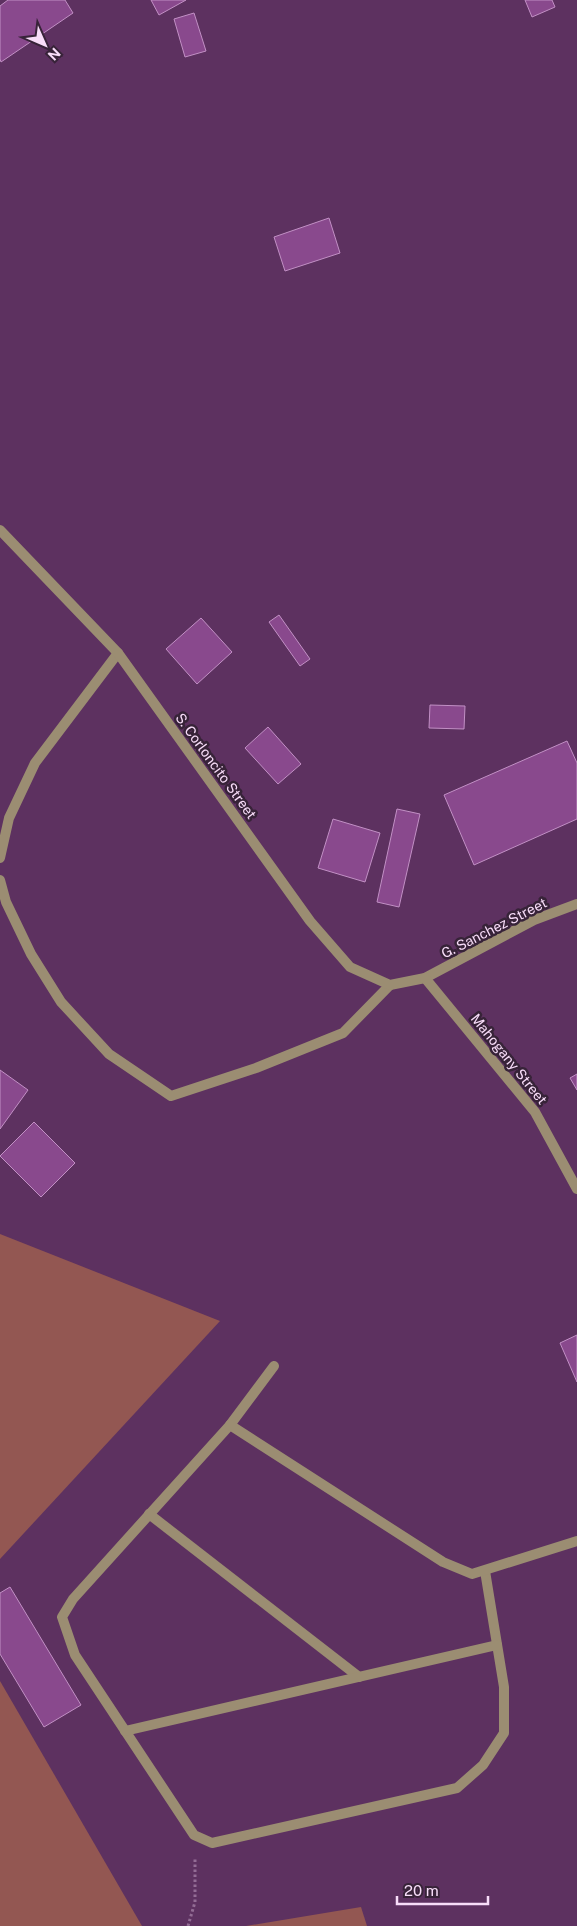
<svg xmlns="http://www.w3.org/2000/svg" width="577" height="1926" viewBox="0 0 577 1926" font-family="'Public Sans',sans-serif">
<rect width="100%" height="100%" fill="#5d3160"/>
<!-- green -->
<g fill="#935752">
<polygon points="0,1234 220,1321 0,1559"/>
<polygon points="0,1681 142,1926 0,1926"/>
<polygon points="361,1907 367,1926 246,1926"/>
</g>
<!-- building -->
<g fill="#89498d" stroke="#c290c5">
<polygon points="8,0 65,0 73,13 1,62 0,59 0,6"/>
<polygon points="151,0 186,0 159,15"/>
<polygon points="525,0 552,0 555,7 532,17"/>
<polygon points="194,13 206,51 185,57 174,19"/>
<polygon points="329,218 340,253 285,271 274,237"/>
<polygon points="279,615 310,659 300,666 269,622"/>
<polygon points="201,618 232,652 197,684 166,649"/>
<polygon points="430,705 465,706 464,729 429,728"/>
<polygon points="268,727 301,764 278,784 245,748"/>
<polygon points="567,741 577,763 577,819 474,865 444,795"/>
<polygon points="397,809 420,814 399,907 377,902"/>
<polygon points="333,819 380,833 365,882 318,868"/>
<polygon points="0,1070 28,1090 0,1129"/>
<polygon points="577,1074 577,1090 570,1078"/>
<polygon points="34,1122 75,1163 41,1197 0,1156"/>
<polygon points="577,1335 577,1382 560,1343"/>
<polygon points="10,1587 81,1705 44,1727 0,1654 0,1593"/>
</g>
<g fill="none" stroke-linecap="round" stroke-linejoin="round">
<!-- path -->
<polyline stroke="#936d95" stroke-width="3" stroke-dasharray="2.5 2.5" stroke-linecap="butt" points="188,1926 195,1902 195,1858"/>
<!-- service -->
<g stroke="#9b8d72" stroke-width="10">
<polyline points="0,858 9,818 35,763 118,653"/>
<polyline points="0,880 6,902 31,954 61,1002 109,1054 171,1096 256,1068 343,1033 390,985"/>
</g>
<!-- minor -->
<g stroke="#9b8d72" stroke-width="10">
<polyline points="0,530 118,653 310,921 350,967 390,985 425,978 534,920 577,904"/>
<polyline points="425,978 535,1112 577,1189"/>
<polyline points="274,1366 230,1425 73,1599 62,1617 75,1655 194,1835 212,1843 457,1788 483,1765 504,1733 504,1687 485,1571"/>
<polyline points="230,1425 443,1562 472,1574 577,1541"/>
<polyline points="149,1514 359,1677"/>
<polyline points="125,1731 497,1645"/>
</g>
</g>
<g text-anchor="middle" stroke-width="5" stroke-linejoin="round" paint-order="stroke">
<!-- street labels -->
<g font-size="14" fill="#f8ddf9" stroke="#372338">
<text transform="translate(216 766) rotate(54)" y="5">S. Corloncito Street</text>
<text transform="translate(494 928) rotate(-27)" y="5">G. Sanchez Street</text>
<text transform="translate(509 1059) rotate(51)" y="5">Mahogany Street</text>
</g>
</g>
<!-- north arrow -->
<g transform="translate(45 45) rotate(135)" stroke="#372338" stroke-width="4" paint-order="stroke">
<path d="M0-4L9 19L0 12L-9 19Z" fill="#f8ddf9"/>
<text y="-8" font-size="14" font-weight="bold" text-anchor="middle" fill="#f8ddf9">N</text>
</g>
<!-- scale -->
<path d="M397 1896v8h91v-8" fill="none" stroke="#f8ddf9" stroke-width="2.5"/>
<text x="404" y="1896" font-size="15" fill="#f8ddf9" stroke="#372338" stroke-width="4" paint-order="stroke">20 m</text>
</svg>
